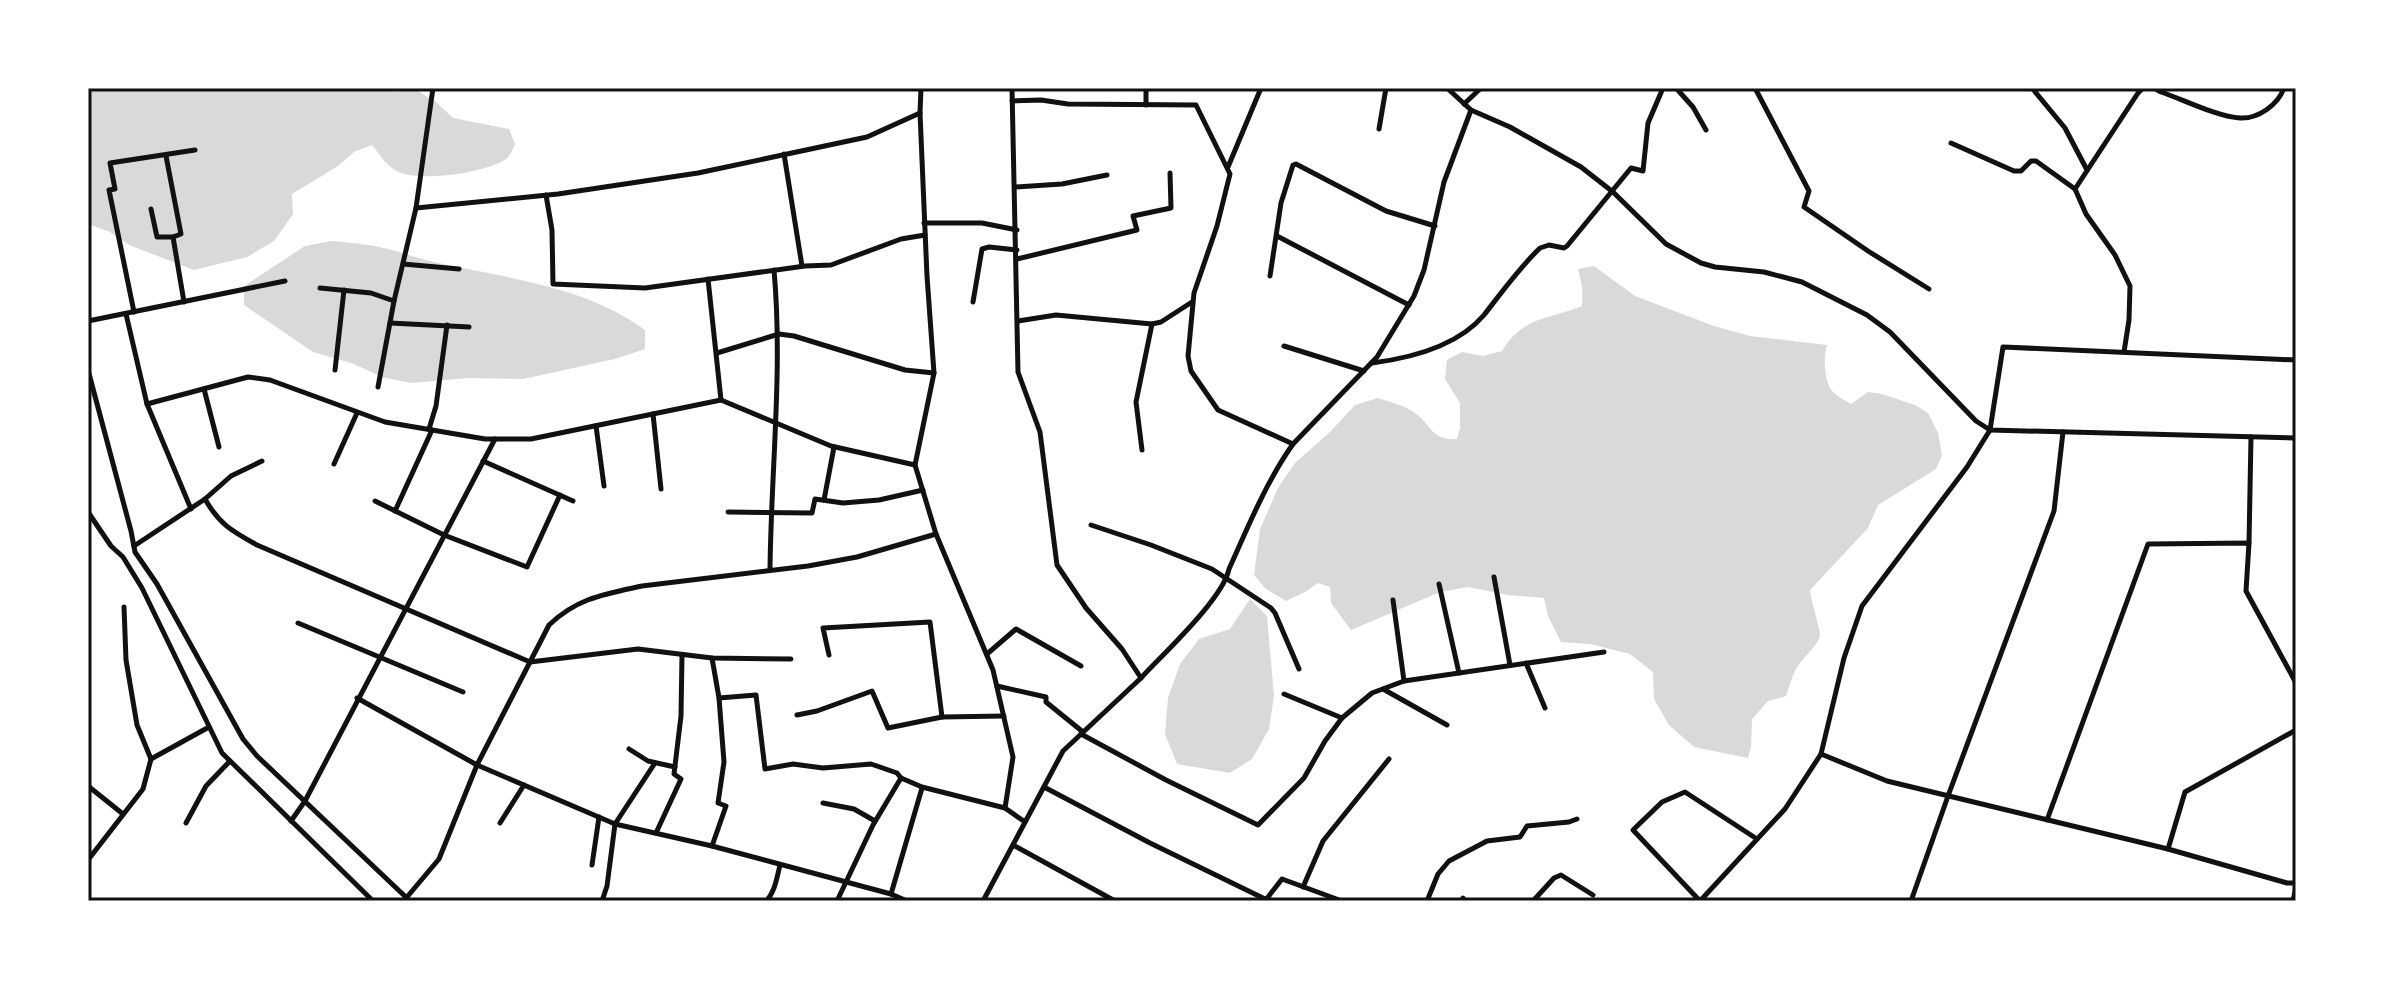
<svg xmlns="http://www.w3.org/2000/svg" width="2384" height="989" viewBox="0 0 2384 989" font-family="'Open Sans',sans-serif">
<rect width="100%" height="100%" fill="#fff"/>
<!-- water -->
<g fill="#d9d9d9">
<path d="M88 88H390L397 92 413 88 436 102 453 118 509 129 515 144C513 149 510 156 506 159 486 173 421 182 399 172 387 167 380 155 372 145L354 152 338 166 292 194 293 214 274 241 247 257 194 270 129 245 110 232 88 224Z"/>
<path d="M331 241C344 242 356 243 368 245 391 248 412 257 434 262 505 278 586 286 645 330V349L615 359 523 379 469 378 411 383 382 377 354 364 313 352 244 305V286L305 246Z"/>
<path d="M1594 266 1635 296 1714 326 1750 336 1827 345C1823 358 1824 382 1833 392 1838 397 1846 401 1851 404L1868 392 1882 394 1915 405 1928 413 1938 433 1942 455 1936 469 1878 505 1868 528 1810 590C1811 601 1820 628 1820 635 1818 647 1801 658 1795 671 1791 679 1789 688 1786 696L1768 701 1752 719 1751 747 1748 758 1694 747 1669 725 1654 699 1653 672 1630 654 1590 644 1561 642 1548 616 1544 598 1508 595 1468 587 1440 592 1351 630 1331 603 1330 587 1318 583 1305 592 1286 601 1266 589 1254 575 1260 529 1278 488 1295 463 1330 432 1355 405 1378 398C1389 402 1404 405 1415 413 1431 424 1431 441 1457 439L1460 428V403L1445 379 1447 360 1462 352 1483 356 1502 351C1523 316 1548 320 1582 306V286L1578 269Z"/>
<polygon points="1250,599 1267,616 1274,696 1269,729 1252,759 1230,773 1177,764 1165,734 1168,698 1180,664 1199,639 1230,629"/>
</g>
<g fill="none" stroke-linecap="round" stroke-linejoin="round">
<!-- minor -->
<g stroke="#111" stroke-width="5">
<polyline points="921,88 920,113 927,276 934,373 915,465 936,534 993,670 1013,757 1005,808"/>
<polyline points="1146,88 1146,105"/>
<polyline points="1447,88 1471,110 1510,127 1581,167 1613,192 1666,244 1701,263 1715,267 1764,272 1802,282 1867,315 1890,332 1976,421 1990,430 2296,438"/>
<polyline points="1676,88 1693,107 1706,130"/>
<polyline points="1755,88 1809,191 1804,207 1868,251 1929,289"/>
<polyline points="2032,88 2065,128 2087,170"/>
<path d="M2154 88 2161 92C2182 99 2218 117 2240 118 2258 119 2278 105 2284 88"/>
<polyline points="1012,101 1041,100 1068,104 1196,105 1230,174 1217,226 1194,293 1188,356 1191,371 1218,410 1293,444"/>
<polyline points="1464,104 1481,88"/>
<polyline points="1379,129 1386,88"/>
<polyline points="1951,143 2014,171 2021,171 2031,161 2036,161 2075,189"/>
<polyline points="784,154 802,266"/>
<polyline points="1228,167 1261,88"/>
<polyline points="1015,187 1062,184 1107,175"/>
<polyline points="546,195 552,230 553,284 645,288 805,266 831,265 901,239 925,235"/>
<polyline points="416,208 558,194 698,173 867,137 920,113"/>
<polyline points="151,209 157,237 173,237 181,234 166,156"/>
<polyline points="924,223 982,223 1017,230"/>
<polyline points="1277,236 1409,305"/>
<polyline points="173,237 184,302"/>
<polyline points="1017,259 1137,230 1133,216 1171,208 1170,173"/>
<polyline points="403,264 459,269"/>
<polyline points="1270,276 1281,203 1293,165 1296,164 1386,211 1435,226"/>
<polyline points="708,279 721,400"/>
<polyline points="320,288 371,293 394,301"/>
<polyline points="973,302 982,249 989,247 1017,250"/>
<polyline points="134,312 109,190 115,189 110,163 195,150"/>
<polyline points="126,314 147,404 191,509"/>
<polyline points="88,321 285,281"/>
<polyline points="1018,321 1056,315 1152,324 1161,322 1192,302"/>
<polyline points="390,323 469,327"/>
<polyline points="1284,346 1364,371"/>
<polyline points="2124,352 2129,320 2130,286 2115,255 2086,214 2075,189 2138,93 2143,88"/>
<polyline points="717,353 779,334 794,336 905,370 934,373"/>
<path d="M1372 363C1411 358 1457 347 1484 315 1502 292 1519 268 1540 248L1549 245 1564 248 1567 246 1631 168 1643 171 1648 123 1663 88"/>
<polyline points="88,370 131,531 135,552 157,584 243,739 257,756 410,901"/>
<polyline points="335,370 344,290"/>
<polyline points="378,387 394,301 416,208 433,88"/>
<polyline points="204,389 219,447"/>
<polyline points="147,404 248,377 270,380 385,422 485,439 531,439 721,400 831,446 915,465"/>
<polyline points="653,414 661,489"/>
<polyline points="596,426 604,486"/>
<polyline points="429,429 436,406 447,325"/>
<polyline points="1142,450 1136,402 1152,324"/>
<polyline points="483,461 573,501"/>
<polyline points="334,464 357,413"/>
<path d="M205 499C219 524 232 531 257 545L530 662 638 649 712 658 791 659"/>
<polyline points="824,500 834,447"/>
<polyline points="375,501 444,535 527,567 560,495"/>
<polyline points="395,511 432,430"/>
<polyline points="88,512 111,546 123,557 142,588 222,753 373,901"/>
<polyline points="728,512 812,513 815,499 843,503 879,500 923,490"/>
<polyline points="1091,525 1151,545 1212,569 1271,608 1275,613 1299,669"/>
<polyline points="2249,543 2251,437"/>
<polyline points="134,546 205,499 231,476 262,461"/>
<path d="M770 570C771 470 783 370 774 270"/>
<polyline points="1494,577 1510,665"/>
<polyline points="1439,584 1459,673"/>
<polyline points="1393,600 1404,681"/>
<polyline points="124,607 126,660 137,725 151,759 209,727"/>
<polyline points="298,623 463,692"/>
<polyline points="987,654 1016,629 1081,666"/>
<polyline points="829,655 823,628 930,622 942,717"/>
<polyline points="1526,663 1545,708"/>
<path d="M1141 678C1163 654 1223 599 1229 569 1248 527 1266 482 1293 444L1377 357 1414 296 1424 270 1444 182 1471 110"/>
<polyline points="997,686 1046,697 1046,702 1083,732"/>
<polyline points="1383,689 1447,725"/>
<polyline points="1284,694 1342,718"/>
<polyline points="357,698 477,765 615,824 712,846 891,894 907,901"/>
<polyline points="719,698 756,695 765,769 793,764 823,768 871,764 897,773 901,778 922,787 1005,808 1025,822"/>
<polyline points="797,715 817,711 872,691 888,728 942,717 1004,716"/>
<polyline points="1081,734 1166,780 1258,825 1304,778 1325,741 1342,718 1372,693 1404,681 1604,652"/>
<polyline points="629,749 648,761 675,767"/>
<polyline points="1821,754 1887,781 2168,849 2287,883 2296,883"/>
<polyline points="88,786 123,814"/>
<polyline points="1044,787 1150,843 1265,899"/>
<polyline points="823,803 854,809 875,821"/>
<polyline points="2047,820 2148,544 2249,543 2246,591 2296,683"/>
<polyline points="291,821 305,801 495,439"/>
<polyline points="186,823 206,786 230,761"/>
<polyline points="500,823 524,785"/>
<polyline points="656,833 681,779 674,774 681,716 682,655"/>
<polyline points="1013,845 1115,901"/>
<polyline points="712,846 726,806 718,803 724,762 719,698 712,658"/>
<polyline points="2168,849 2185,792 2296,730"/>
<polyline points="88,860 143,789 151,759"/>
<polyline points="592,865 599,817"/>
<polyline points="1303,887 1323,841 1389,759"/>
<polyline points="891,894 922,788"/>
<path d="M407 897 439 859 477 765 549 625C577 598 605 594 642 586L808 566 857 557 936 534"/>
<polyline points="602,901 607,886 615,824 655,763"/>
<path d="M766 901C775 892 777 877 780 865"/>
<polyline points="837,901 873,825 901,778"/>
<polyline points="983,901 1063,751 1141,678 1122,649 1086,608 1057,565 1040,432 1018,372 1012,88"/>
<polyline points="1265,901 1282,879 1342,901"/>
<polyline points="1427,901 1438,874 1449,861 1487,841 1520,837 1527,826 1569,822 1577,819"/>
<polyline points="1462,901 1463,898"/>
<polyline points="1533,901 1554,878 1561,875 1593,895"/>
<polyline points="1700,901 1785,809 1821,754 1844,658 1862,606 1967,467 1990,430 2003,347 2296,360"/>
<polyline points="1700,901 1633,830 1662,802 1685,792 1757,839"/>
<polyline points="1911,901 1948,796 2054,511 2063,432"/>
<polyline points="2293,901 2296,887"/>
</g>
</g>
<!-- border -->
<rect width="2384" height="989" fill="none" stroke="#ffffff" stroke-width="180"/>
<rect x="90" y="90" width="2204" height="809" fill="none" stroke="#111" stroke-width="3"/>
</svg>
